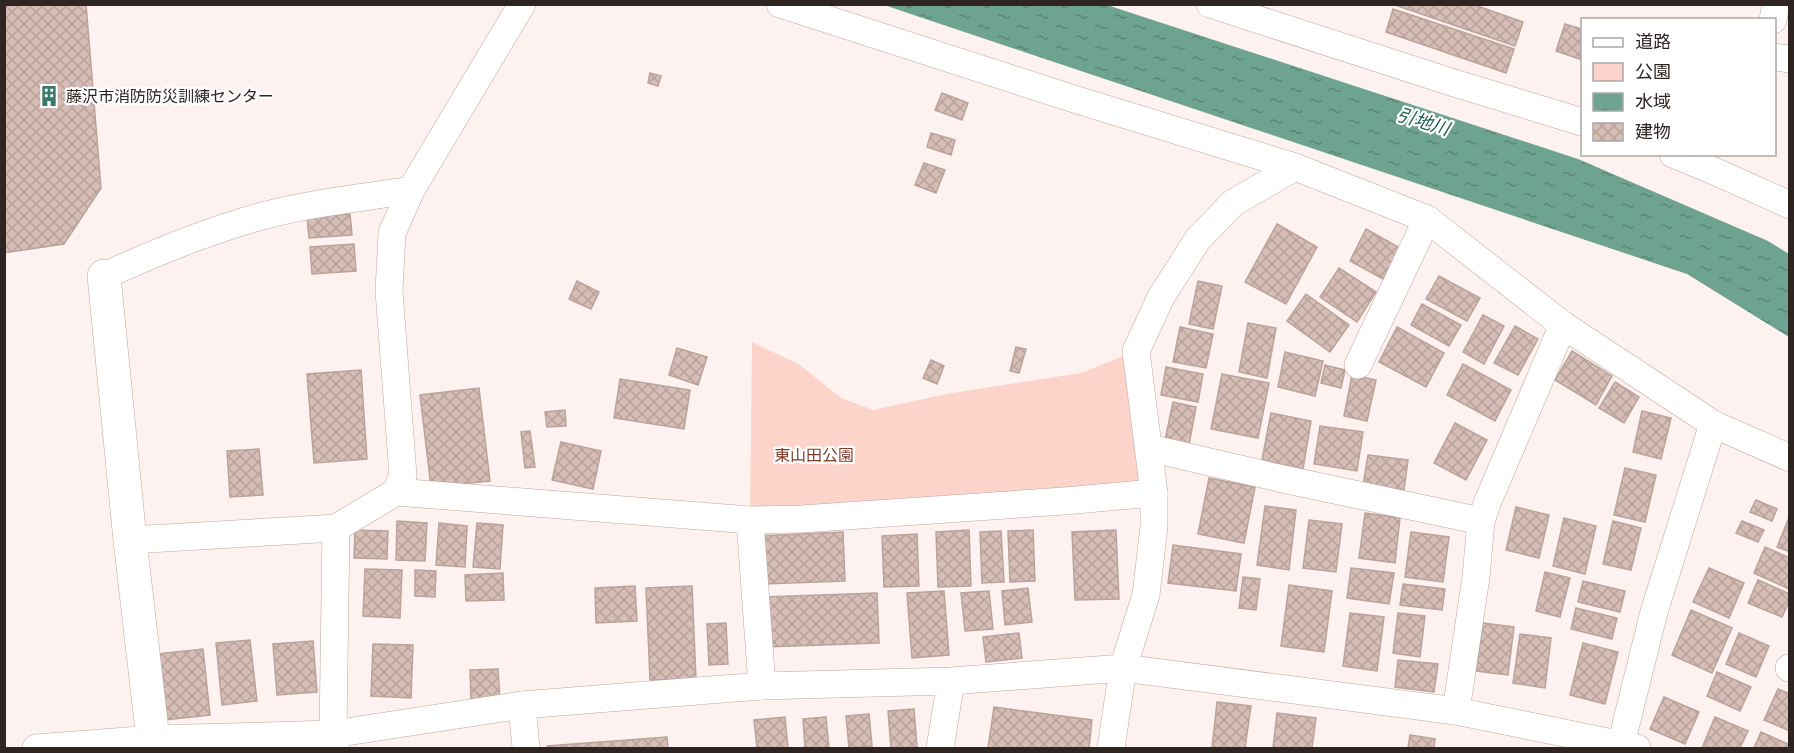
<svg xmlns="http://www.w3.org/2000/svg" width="1794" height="753" viewBox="0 0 1794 753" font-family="Ubuntu,'Noto Sans JP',sans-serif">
<defs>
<pattern id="water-ripples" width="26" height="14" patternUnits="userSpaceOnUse" patternTransform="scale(1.5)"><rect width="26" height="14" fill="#6ea391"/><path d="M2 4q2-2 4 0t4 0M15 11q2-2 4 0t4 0" fill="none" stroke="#5b8576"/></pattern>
<pattern id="building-cross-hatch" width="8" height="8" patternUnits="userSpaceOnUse" patternTransform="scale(1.5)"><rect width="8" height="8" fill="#d6bdb6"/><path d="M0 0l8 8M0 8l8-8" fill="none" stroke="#b8a29c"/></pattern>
</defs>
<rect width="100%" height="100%" fill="#fdf2ef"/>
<!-- green -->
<polygon fill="#fdd4c9" points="752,342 800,365 841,398 873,410 946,394 1081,373 1136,351 1154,493 750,520"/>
<!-- water -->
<polygon fill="url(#water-ripples)" points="884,5 1107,5 1578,159 1768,241 1789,254 1789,337 1687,274"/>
<!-- building -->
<g fill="url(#building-cross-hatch)" stroke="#bba39c" stroke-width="1.5">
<polygon points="4,4 86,4 101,188 64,244 4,253"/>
<polygon points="1472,4 1523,22 1515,46 1395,5"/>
<polygon points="1393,9 1514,49 1506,73 1386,32"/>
<polygon points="1565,24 1582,29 1582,60 1556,51"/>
<polygon points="650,73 661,76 658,86 648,83"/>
<polygon points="942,93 968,103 962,120 935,110"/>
<polygon points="931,133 955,140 951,155 927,147"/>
<polygon points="924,163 945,170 936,193 915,185"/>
<polygon points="350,214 352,235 309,238 307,217"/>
<polygon points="1277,224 1317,247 1286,304 1245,282"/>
<polygon points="1366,229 1400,248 1383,279 1350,261"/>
<polygon points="354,244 356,271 312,274 310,247"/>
<polygon points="1339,268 1376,292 1357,322 1320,297"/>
<polygon points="1439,276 1480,298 1467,321 1426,299"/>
<polygon points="577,281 599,292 591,309 569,299"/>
<polygon points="1198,281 1222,286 1213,329 1189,324"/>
<polygon points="1306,294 1349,325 1330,352 1287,321"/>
<polygon points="1422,304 1461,325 1449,346 1411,325"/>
<polygon points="1483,315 1504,326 1484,364 1463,352"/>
<polygon points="1248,323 1276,328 1267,378 1239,372"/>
<polygon points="1515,326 1538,339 1518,375 1494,363"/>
<polygon points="1180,327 1213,334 1206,368 1173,362"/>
<polygon points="1397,327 1444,353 1426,387 1379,362"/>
<polygon points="1016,347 1026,349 1019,373 1010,371"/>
<polygon points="677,348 707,357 698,385 669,375"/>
<polygon points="1572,351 1612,376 1596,405 1555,380"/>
<polygon points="1285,352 1323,361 1315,396 1278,387"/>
<polygon points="931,360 944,366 937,384 923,378"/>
<polygon points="1463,364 1511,390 1495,421 1447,395"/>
<polygon points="1325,365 1345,370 1341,388 1321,383"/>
<polygon points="1166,367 1203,374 1198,402 1161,395"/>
<polygon points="361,370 367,459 314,463 307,374"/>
<polygon points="1222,374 1269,383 1258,438 1211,429"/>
<polygon points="1352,375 1376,380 1367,421 1344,416"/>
<polygon points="620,379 690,390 684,429 614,418"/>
<polygon points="1615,382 1639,397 1624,423 1599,408"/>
<polygon points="479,388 490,481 431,487 420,395"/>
<polygon points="1173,402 1196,407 1189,445 1165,440"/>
<polygon points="565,410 566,426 547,427 545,412"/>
<polygon points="1642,411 1671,418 1661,459 1633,452"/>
<polygon points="1271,413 1311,421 1303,469 1262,460"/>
<polygon points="1455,423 1487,440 1466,480 1434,463"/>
<polygon points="1320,426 1363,432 1357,471 1314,464"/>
<polygon points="530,431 535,467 525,468 521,432"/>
<polygon points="561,442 601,451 593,489 552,480"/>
<polygon points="259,449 263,495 230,497 227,451"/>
<polygon points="1368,455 1408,460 1404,490 1363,485"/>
<polygon points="1625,468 1656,475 1645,522 1614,515"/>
<polygon points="1209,478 1255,487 1244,543 1198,534"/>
<polygon points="1756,500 1777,509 1772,521 1750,512"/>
<polygon points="1265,506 1296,510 1289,570 1257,565"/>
<polygon points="1516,507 1549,515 1539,558 1506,550"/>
<polygon points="1365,513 1400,518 1395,563 1359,558"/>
<polygon points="1564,518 1596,526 1585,574 1553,566"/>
<polygon points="1309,520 1342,524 1336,572 1303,568"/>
<polygon points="1788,520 1790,521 1790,552 1777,547"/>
<polygon points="397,521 427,523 425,561 396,560"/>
<polygon points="1613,521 1641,528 1631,570 1603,564"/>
<polygon points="1742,521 1764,530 1758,542 1736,533"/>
<polygon points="439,523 467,526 465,567 436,565"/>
<polygon points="477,523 503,525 500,569 473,567"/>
<polygon points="355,530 388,531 387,559 354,558"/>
<polygon points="969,530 971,586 938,587 936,532"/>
<polygon points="1033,530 1035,581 1010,582 1008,531"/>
<polygon points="1116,530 1119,599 1075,600 1072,532"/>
<polygon points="1001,531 1004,582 982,583 980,532"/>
<polygon points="843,532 845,581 762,584 759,536"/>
<polygon points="1411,532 1449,537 1443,582 1405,577"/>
<polygon points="917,534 919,586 884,587 882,536"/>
<polygon points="1173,545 1241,554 1236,591 1168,583"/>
<polygon points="1765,547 1790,558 1789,589 1754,573"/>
<polygon points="1351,568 1394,573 1389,604 1347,598"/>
<polygon points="1709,568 1744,583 1729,618 1693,602"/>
<polygon points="365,569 402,570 400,618 363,616"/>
<polygon points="415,570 436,571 435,597 415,596"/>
<polygon points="1545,572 1570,578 1560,617 1536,611"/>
<polygon points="503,573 504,600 466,601 465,575"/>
<polygon points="1243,577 1260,579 1256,610 1239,608"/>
<polygon points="1758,580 1790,594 1790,599 1782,617 1748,603"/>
<polygon points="1583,581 1625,591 1620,612 1578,602"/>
<polygon points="1403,584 1445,589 1442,610 1400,605"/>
<polygon points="1289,585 1332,591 1324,652 1281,646"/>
<polygon points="635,586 637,621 596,623 595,588"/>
<polygon points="692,586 696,679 650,680 646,588"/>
<polygon points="1028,588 1032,622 1005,625 1002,591"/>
<polygon points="944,591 949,655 912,658 907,593"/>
<polygon points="989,591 993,629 965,631 961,593"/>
<polygon points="877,593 879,643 765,647 763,597"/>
<polygon points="1576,608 1617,618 1612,639 1571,629"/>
<polygon points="1691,610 1732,628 1712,673 1672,655"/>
<polygon points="1350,613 1384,617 1377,671 1343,666"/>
<polygon points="1398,613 1425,616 1420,657 1393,653"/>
<polygon points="726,623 728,664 709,665 707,624"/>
<polygon points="1483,623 1514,627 1508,675 1476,671"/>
<polygon points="1019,633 1022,658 986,662 983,637"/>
<polygon points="1739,633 1769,646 1756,677 1726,664"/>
<polygon points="1520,634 1551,638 1545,688 1513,683"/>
<polygon points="250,640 257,701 222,705 216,643"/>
<polygon points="313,641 317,692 277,695 273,644"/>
<polygon points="1583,643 1618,652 1605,704 1570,695"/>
<polygon points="373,644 413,645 411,698 371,696"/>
<polygon points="203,649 210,715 165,720 158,654"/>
<polygon points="1398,660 1438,664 1434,692 1395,687"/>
<polygon points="498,669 500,701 471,702 470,670"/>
<polygon points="1717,672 1751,687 1740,711 1707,696"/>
<polygon points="1778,689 1790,694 1790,731 1764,720"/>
<polygon points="1664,697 1699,712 1685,744 1650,729"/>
<polygon points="1217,702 1251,706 1245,748 1212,748"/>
<polygon points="994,707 1092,720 1089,748 988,748"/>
<polygon points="914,709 917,748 891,748 888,711"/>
<polygon points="1277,713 1316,718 1312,748 1273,748"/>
<polygon points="869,714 872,746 849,748 846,716"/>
<polygon points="785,717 788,748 757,748 754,720"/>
<polygon points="826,717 829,748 805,748 803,719"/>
<polygon points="1715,717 1748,731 1740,748 1702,748"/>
<polygon points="1761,732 1790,745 1790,748 1754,748"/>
<polygon points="1410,735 1435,739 1434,748 1408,748"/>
<polygon points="667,737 668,748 547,748 547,746"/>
</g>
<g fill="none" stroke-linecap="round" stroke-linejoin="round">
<defs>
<g id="minor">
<polyline points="780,4 1074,99 1295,167 1427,219 1563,325 1713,424 1790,458"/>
<polyline points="1210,4 1454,83 1582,122"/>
<polyline points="1773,20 1776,4"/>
<polyline points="1774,57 1790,59"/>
<polyline points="1673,154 1707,168 1790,205"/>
<path d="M104 276C156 252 207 231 262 216 310 203 361 198 411 190"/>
<polyline points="1358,365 1427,219"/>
<polyline points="1149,448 1283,479 1481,521"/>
<polyline points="396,492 750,520 802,519 1064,501 1154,493"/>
<polyline points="750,520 762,686"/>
<polyline points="130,540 336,528 396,492 403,475 389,291 392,233 411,190 522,4"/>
<polyline points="1789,668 1790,668"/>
<polyline points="522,705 526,748"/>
<polyline points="1456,711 1476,577 1481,521 1488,501 1563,325"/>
<polyline points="36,748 153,739 333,734 522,705 710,690 762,686 951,681 1123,668 1456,711 1637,748"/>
<polyline points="336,748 333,734 336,528"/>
<polyline points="940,748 951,681"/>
<polyline points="1111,748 1123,668 1146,595 1154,526 1154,493 1136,351 1161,297 1198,239 1233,203 1295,167"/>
<polyline points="1620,748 1654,612 1713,424"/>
</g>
<polyline id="tertiary" points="104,276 130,540 154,748"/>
</defs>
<!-- minor casing -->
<use href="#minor" stroke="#bfa7a0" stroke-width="28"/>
<!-- tertiary casing -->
<use href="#tertiary" stroke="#bfa7a0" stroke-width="34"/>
<!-- minor -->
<use href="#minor" stroke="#fff" stroke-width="27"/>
<!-- tertiary -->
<use href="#tertiary" stroke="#fff" stroke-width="33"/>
</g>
<!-- icons -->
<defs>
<symbol id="building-bare" viewBox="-9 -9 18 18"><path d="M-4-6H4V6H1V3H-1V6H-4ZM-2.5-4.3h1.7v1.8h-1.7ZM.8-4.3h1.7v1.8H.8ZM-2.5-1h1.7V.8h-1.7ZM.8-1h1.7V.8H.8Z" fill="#3b7a67" stroke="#fff" stroke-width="2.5" paint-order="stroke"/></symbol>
</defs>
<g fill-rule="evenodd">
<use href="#building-bare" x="34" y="81" width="30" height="30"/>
</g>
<g text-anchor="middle" stroke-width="4.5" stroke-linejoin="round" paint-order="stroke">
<!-- poi labels -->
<g font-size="16" fill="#2e2522" stroke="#fff" text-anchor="start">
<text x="66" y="102">藤沢市消防防災訓練センター</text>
</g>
<!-- park labels -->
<g font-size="16" fill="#7e3e2d" stroke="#fff">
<text x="814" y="461">東山田公園</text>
</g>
<!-- water labels -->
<g font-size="18" font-style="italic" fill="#195e4c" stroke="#fff">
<text transform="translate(1423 122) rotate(17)" y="6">引地川</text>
</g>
</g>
<!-- border -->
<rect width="1794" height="753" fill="none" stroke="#2e2522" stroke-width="12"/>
<!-- legend -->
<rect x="1581" y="18" width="195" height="138" fill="#ffffff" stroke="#aba8a7" stroke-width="1.5"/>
<rect x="1593" y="38" width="30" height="9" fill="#ffffff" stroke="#aba8a7" stroke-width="1.5"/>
<text x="1635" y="48" font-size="18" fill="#2e2522">道路</text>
<rect x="1593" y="63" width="30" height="18" fill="#fdd4c9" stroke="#aba8a7" stroke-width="1.5"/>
<text x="1635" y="78" font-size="18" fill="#2e2522">公園</text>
<rect x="1593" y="93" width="30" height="18" fill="url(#water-ripples)" stroke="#aba8a7" stroke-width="1.5"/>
<text x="1635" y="108" font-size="18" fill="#2e2522">水域</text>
<rect x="1593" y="123" width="30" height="18" fill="url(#building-cross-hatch)" stroke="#aba8a7" stroke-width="1.5"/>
<text x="1635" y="138" font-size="18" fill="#2e2522">建物</text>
</svg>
